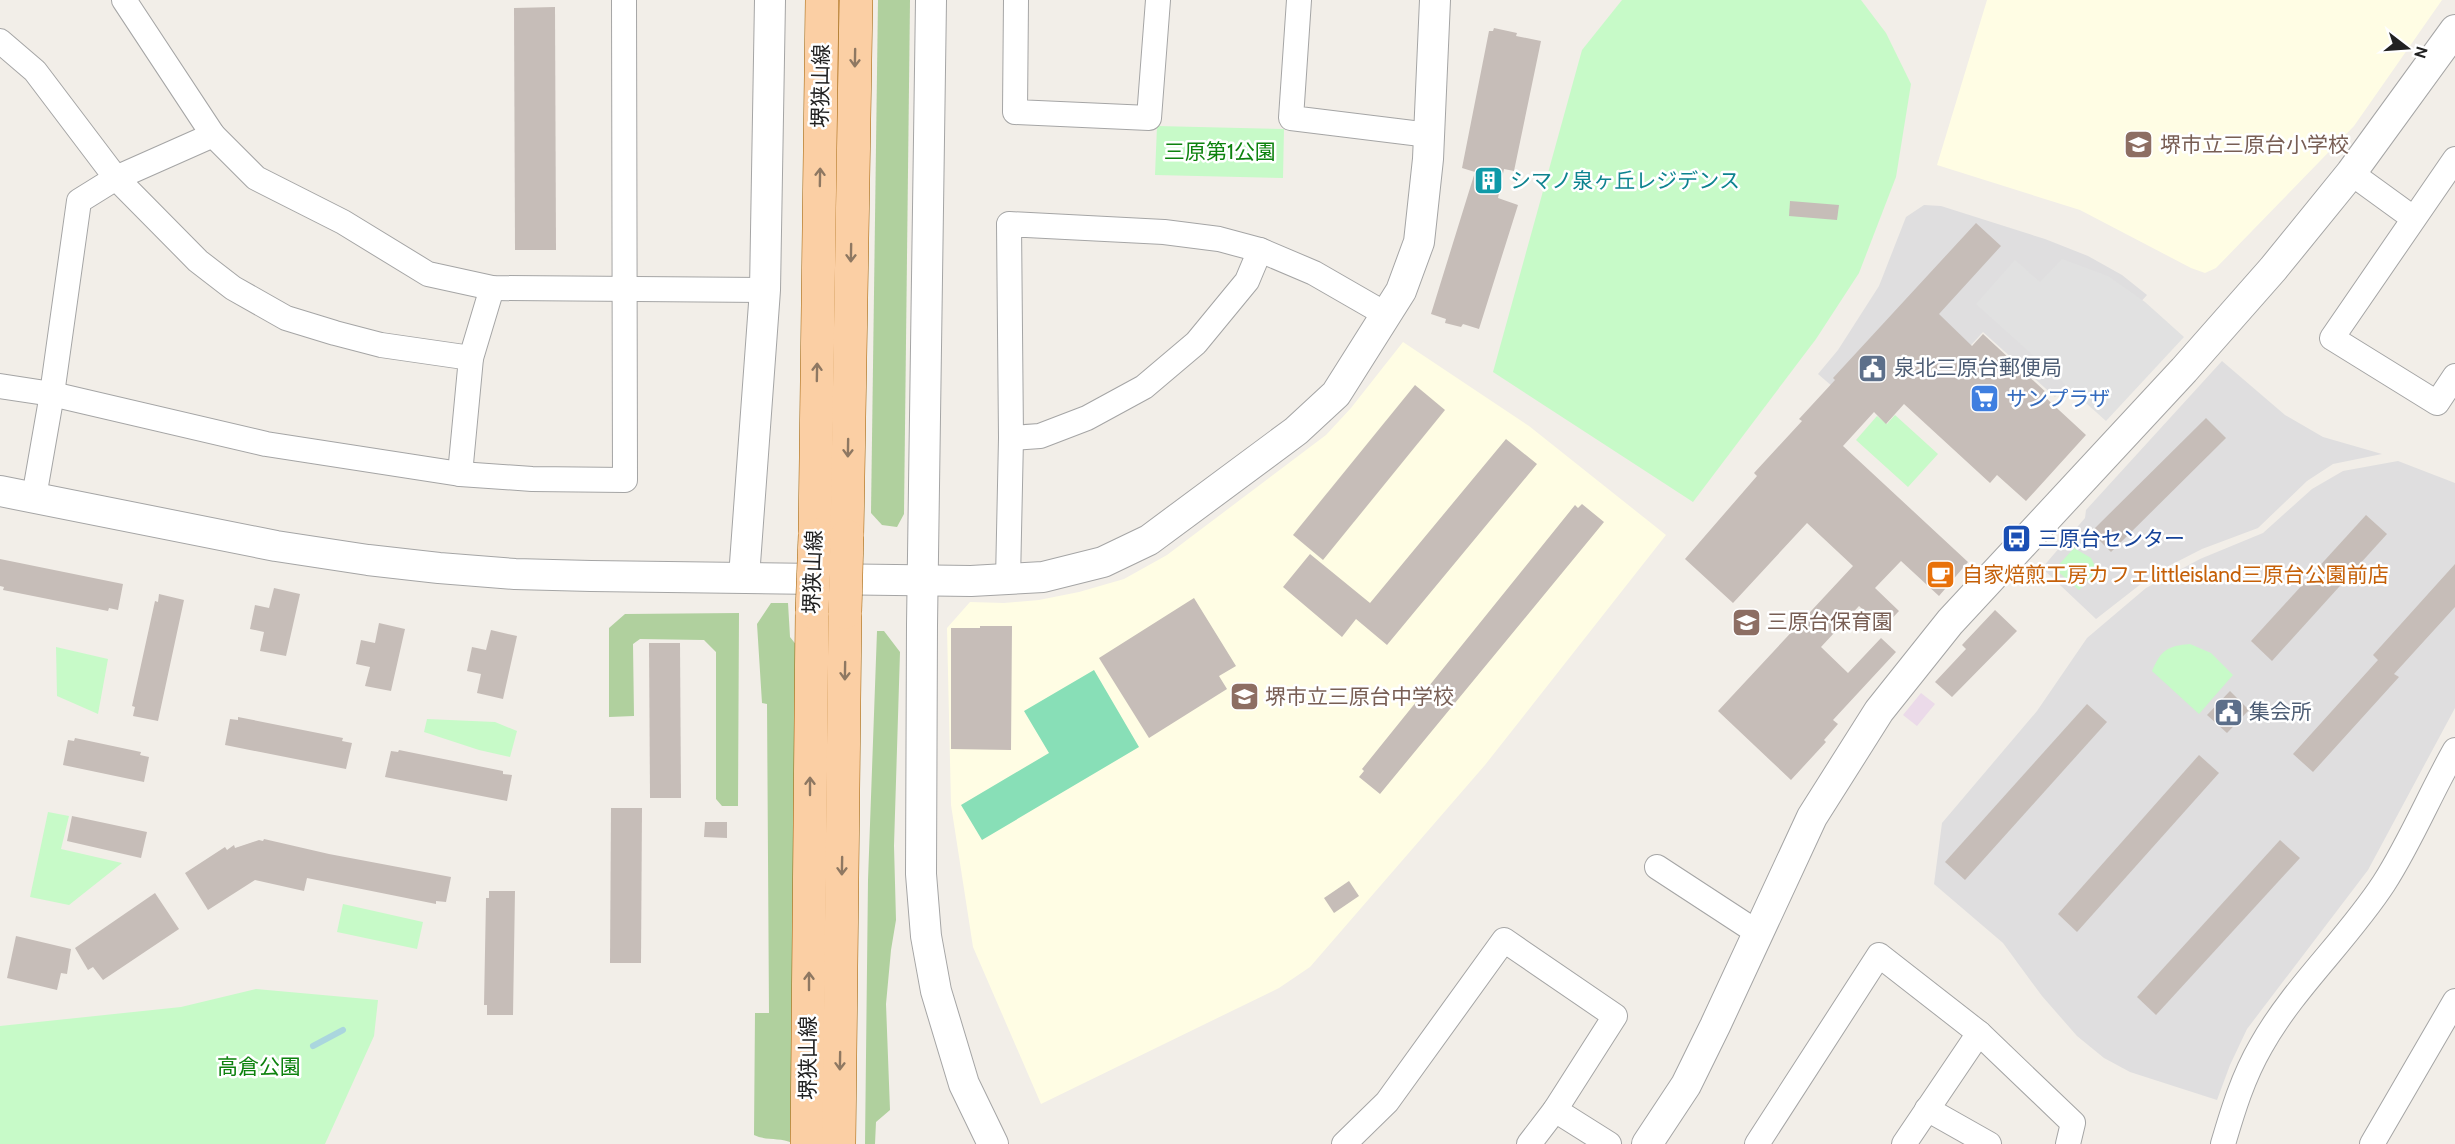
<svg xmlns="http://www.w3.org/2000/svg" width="2455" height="1144" viewBox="0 0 2455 1144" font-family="Cabin,'Noto Sans JP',sans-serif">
<rect width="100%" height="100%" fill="#f2eee8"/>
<!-- residential -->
<g fill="#dfdedf">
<polygon points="1924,205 1941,206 2045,239 2088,256 2122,275 2147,295 2055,397 1983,332 1921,400 1855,406 1818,374 1838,350 1879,286 1906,217"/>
<polygon points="2222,361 2285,415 2323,437 2382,454 2333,464 2307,481 2258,528 2202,549 2155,573 2096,619 2042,568 2085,518 2086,510"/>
<polygon points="2398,461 2455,483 2455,708 2368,870 2247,1029 2230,1065 2217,1100 2130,1072 2104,1058 2077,1036 2042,996 2003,943 1934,884 1942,823 2037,711 2087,638 2146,588 2200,559 2263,533 2312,489 2343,471"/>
</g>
<!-- industrial -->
<polygon fill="#ebdae9" points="1921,693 1935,704 1917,726 1903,715"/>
<!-- education -->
<g fill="#fffde4">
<polygon points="1987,0 2442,0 2354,126 2216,268 2205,273 2191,268 2080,210 1937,165"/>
<polygon points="1403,342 1529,426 1666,535 1485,765 1310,967 1279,988 1041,1104 973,947 951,805 947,628 970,602 1004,603 1039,600 1079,592 1124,579 1167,555 1326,435 1351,408"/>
</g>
<!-- forest -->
<g fill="#b0d09e">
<polygon points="878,0 910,0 904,514 897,527 882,525 871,513"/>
<path d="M771 603H788L790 637 798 647 792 1143C780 1137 766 1141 754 1135L755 1013H769L767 704 762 703 757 624Z"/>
<polygon points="739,613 738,806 722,806 716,799 716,652 704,640 640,639 633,644 634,716 609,717 609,628 625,614"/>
<polygon points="877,631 884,631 900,652 894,846 896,920 891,950 886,1004 890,1110 876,1122 875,1144 865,1144 868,880"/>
</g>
<!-- park -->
<g fill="#c7fac8">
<polygon points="1622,0 1861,0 1886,33 1911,84 1896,177 1859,273 1816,339 1693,502 1493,372 1582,50"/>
<polygon points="1157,126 1284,129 1283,178 1155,175"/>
<polygon points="1895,415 1938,454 1908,487 1856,440 1877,416 1887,424"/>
<polygon points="2074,548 2091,558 2097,570 2079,590 2055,569"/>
<path d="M2190 644 2211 653 2233 675 2199 714 2152 671C2161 650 2167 646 2190 644Z"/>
<polygon points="56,647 108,659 98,714 57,696"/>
<polygon points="427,719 495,722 517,731 510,757 479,750 424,732"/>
<polygon points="48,812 69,816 61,849 122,863 69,905 30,897"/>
<polygon points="343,904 423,922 417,949 337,932"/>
<polygon points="256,989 378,1000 374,1036 325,1144 0,1144 0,1026 181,1007"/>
</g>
<!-- pitch -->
<polygon fill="#88dfb7" points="1094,670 1139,747 982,840 961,805 1049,753 1024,711"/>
<!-- parking -->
<polygon fill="#e1e1e1" points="2062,259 2108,276 2145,302 2184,337 2106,421 1976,304 2015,260 2040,282"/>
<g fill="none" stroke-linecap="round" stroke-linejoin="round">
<!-- stream -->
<polyline stroke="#aad6de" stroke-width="6" points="313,1046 343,1030"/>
</g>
<!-- building -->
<g fill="#c6bdb8">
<polygon points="555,7 556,250 515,250 514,8"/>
<polygon points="1494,28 1517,33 1516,36 1541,41 1514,171 1504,169 1498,198 1518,205 1479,329 1463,324 1461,327 1445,323 1446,319 1431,314 1475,172 1462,168 1489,31 1493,31"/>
<polygon points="1790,201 1839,205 1837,220 1789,216"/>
<polygon points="1976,223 2001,246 1939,314 1972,346 1983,334 2049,395 2046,398 2086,435 2026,501 1997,475 1990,483 1904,404 1886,424 1874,412 1843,446 1968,562 1939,596 1901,561 1875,588 1899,611 1883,628 1859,606 1821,647 1848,673 1881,638 1896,652 1833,720 1838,724 1824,740 1826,742 1791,780 1718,711 1853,566 1807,523 1733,603 1685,559 1757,476 1754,473 1802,421 1799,419 1835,380 1833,378"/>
<polygon points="1415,385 1445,410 1323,560 1293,535"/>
<polygon points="2206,418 2226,438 2111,552 2091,532"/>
<polygon points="1506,439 1537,464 1387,645 1356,619 1342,637 1283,587 1310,554 1370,603"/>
<polygon points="1582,504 1604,522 1380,794 1359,777 1364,771 1362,769 1575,505 1578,508"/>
<polygon points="2366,515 2387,534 2272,661 2251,641"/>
<polygon points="0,559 123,584 118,610 109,608 108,611 3,590 4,587 0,586"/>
<polygon points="2455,564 2455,607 2394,674 2399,677 2313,772 2293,754 2378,660 2373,655"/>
<polygon points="274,588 300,594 286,656 260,651 264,632 250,629 255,605 269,608"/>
<polygon points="159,594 184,600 158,721 133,716 135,707 132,706 155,601 158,602"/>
<polygon points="1194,598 1236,666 1219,676 1227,689 1149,738 1099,658"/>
<polygon points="1995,610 2017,631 1952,697 1935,682 1966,649 1962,645"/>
<polygon points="379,623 405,629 391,691 365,686 370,667 356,664 361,640 375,643"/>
<polygon points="980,626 1012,626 1011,750 951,749 951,628 980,628"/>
<polygon points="491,630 517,636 503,699 477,693 481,674 467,671 472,647 486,650"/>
<polygon points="649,643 680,643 681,798 650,798"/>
<polygon points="2230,691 2249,710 2227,733 2207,715"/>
<polygon points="2087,704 2107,722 1965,880 1945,862"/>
<polygon points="238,717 343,738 342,741 352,743 346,769 225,745 230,719 238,720"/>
<polygon points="75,738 141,752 140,755 149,757 144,782 63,765 68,740 74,741"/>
<polygon points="399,750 503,771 503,774 512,775 507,801 385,777 391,751 398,752"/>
<polygon points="2199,755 2219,773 2077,932 2058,914"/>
<polygon points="611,808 642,808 641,963 610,963"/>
<polygon points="72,816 147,832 141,858 67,841"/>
<polygon points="705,822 727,822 727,838 704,837"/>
<polygon points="264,839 329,854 451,877 446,902 436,901 436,904 307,878 304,891 255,880 208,910 185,873 225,847 227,850 234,845 235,848 259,840 263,841"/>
<polygon points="2280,840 2300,858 2156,1015 2137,997"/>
<polygon points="1349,881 1359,896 1334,913 1324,898"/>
<polygon points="489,891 515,891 513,1015 487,1015 487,1005 484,1005 486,898 489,898"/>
<polygon points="155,893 179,929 103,980 93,967 88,970 75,948"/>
<polygon points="16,936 71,949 67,974 61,973 57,990 7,978"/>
</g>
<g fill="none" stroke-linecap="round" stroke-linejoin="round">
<defs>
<g id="minor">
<polyline points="124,0 213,135 256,178 343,222 428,274 492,288 765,290"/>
<polyline points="1016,0 1015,112 1149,118 1158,0"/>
<polyline points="1299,0 1291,118 1429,135"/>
<polyline points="0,41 35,71 116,178 198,261 233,288 286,318 335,333 381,345 471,358"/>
<polyline points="2455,159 2332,338 2437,403 2455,376"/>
<polyline points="2351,173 2413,218"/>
<polyline points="0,386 52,394 266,444 460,474 532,479 625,480 624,0"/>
<polyline points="1011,438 1040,436 1087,418 1144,387 1196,343 1247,281 1260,250"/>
<polyline points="460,474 471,358 492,288"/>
<polyline points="34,497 52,394 79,201 116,178 213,135"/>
<polyline points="1008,580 1011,438 1009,224 1164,232 1219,239 1260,250 1314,273 1387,315"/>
<polyline points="1657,867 1758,933"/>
<polyline points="1927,1109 1989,1144"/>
<polyline points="1555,1110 1609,1144"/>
<polyline points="1344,1144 1387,1102 1504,940 1615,1016 1555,1110 1529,1144"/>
<polyline points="1757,1144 1879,955 1979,1033 2073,1123 2068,1144"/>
<polyline points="1904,1144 1979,1033"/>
<path d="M2223 1144C2233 1110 2243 1077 2261 1046 2294 987 2347 940 2384 883 2411 841 2430 794 2455 750"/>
<polyline points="2372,1144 2455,1001"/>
</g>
<g id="tertiary">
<polyline points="931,0 922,625 921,874 926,936 936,991 964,1084 993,1144"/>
<polyline points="0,491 276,546 368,560 439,568 515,574 591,576 971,581 1043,577 1103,562 1149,540 1296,431 1336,394 1401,291 1419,242 1428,159 1435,0"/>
<polyline points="744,577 765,290 770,0"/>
<polyline points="1647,1144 1686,1085 1715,1026 1812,817 1879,711 1950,622 2184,370 2273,269 2351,173 2455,30"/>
</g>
<g id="primary">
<polyline points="815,535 822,0"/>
<polyline points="847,536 856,0"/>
<polyline points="807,1144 812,612"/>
<polyline points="839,1144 845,612"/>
</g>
</defs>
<!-- minor casing -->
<use href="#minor" stroke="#a5a5a5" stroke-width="26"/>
<!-- tertiary casing -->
<use href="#tertiary" stroke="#a5a5a5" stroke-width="32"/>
<!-- primary casing -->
<use href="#primary" stroke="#9e5f01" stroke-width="34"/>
<!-- minor -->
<use href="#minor" stroke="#fff" stroke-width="24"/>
<!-- tertiary -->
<use href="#tertiary" stroke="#fff" stroke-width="30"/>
<!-- primary -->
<use href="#primary" stroke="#fbcfa4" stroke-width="33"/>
<defs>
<g id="primary-bridge">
<polyline points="812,612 815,535"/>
<polyline points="845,612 847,536"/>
</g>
</defs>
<!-- primary-bridge casing -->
<use href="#primary-bridge" stroke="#9e5f01" stroke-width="34" stroke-linecap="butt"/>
<!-- primary-bridge -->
<use href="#primary-bridge" stroke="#fbcfa4" stroke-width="33"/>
</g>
<!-- one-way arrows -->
<defs><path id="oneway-shaft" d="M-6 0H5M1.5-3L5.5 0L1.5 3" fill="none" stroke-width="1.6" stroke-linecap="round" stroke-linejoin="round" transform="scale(1.5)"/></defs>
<g stroke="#8e7862">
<use href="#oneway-shaft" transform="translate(855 58) rotate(91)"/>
<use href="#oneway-shaft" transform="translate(820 177) rotate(-89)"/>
<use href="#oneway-shaft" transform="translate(851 253) rotate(91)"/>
<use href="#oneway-shaft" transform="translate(817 372) rotate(-89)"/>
<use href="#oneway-shaft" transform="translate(848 448) rotate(91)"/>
<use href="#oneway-shaft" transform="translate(845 671) rotate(91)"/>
<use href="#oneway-shaft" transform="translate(810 786) rotate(-90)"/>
<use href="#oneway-shaft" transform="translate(842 866) rotate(91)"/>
<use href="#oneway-shaft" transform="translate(809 981) rotate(-90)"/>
<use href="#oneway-shaft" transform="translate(840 1061) rotate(91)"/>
</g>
<!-- icons -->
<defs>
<symbol id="school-square" viewBox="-11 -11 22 22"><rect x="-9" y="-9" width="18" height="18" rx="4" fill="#8d6e63" stroke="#fff"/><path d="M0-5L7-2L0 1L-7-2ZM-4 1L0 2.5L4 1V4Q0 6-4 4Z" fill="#fff"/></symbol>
<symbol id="building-square" viewBox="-11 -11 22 22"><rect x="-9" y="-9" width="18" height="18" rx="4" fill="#0f9aa8" stroke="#fff"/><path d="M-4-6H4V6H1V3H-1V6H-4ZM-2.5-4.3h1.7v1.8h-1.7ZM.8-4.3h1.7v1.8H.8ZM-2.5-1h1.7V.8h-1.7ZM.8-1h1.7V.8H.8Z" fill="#fff"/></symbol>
<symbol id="civic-square" viewBox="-11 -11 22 22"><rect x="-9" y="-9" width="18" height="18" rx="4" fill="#5c6f8a" stroke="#fff"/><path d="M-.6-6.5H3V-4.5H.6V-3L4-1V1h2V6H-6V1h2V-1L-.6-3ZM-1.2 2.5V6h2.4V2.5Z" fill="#fff"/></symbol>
<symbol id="supermarket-square" viewBox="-11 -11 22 22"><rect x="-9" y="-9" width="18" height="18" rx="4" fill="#3f7fe0" stroke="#fff"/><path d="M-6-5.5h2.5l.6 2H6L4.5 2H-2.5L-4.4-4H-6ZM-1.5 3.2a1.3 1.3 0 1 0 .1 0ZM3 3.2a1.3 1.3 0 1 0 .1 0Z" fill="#fff"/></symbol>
<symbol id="bus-square" viewBox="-11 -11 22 22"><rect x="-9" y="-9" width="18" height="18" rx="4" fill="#1a4fb4" stroke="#fff"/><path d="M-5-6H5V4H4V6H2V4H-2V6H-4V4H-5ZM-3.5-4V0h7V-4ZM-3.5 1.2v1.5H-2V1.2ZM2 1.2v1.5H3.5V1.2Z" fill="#fff"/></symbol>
<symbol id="cafe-square" viewBox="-11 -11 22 22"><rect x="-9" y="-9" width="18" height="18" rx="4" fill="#e8710a" stroke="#fff"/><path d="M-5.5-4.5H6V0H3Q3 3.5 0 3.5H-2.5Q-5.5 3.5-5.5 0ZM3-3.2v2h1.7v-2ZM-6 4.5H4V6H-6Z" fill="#fff"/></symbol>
</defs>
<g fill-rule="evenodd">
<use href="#school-square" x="2122" y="128" width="33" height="33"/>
<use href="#building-square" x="1472" y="164" width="33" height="33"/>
<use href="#civic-square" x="1856" y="352" width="33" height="33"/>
<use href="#supermarket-square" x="1968" y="382" width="33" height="33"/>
<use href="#bus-square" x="2000" y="522" width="33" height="33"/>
<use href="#cafe-square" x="1924" y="558" width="33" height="33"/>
<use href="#school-square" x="1730" y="606" width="33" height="33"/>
<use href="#school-square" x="1228" y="680" width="33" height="33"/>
<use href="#civic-square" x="2212" y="696" width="33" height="33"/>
</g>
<g text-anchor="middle" stroke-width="5" stroke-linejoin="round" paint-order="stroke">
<!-- street labels -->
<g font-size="21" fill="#212121" stroke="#fff">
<text transform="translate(821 86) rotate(-89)" y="7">堺狭山線</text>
<text transform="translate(813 572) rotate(-88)" y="7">堺狭山線</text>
<text transform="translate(808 1058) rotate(-90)" y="7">堺狭山線</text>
</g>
<!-- education labels -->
<g font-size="21" fill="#785e54" stroke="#fff" text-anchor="start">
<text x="2160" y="152">堺市立三原台小学校</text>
<text x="1767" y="629">三原台保育園</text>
<text x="1265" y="704">堺市立三原台中学校</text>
</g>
<!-- park labels -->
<g font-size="21" fill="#0d820e" stroke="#fff">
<text x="1220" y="159">三原第1公園</text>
<text x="259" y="1074">高倉公園</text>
</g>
<!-- culture labels -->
<g font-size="21" fill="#0d838f" stroke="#fff" text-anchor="start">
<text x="1510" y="188">シマノ泉ヶ丘レジデンス</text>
</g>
<!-- service labels -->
<g font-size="21" fill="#4e5e75" stroke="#fff" text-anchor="start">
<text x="1894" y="375">泉北三原台郵便局</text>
<text x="2249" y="719">集会所</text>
</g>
<!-- shop labels -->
<g font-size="21" fill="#366cbe" stroke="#fff" text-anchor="start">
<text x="2006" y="406">サンプラザ</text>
</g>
<!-- transit labels -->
<g font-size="21" fill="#164399" stroke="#fff" text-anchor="start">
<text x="2038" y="546">三原台センター</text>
</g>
<!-- food labels -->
<g font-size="21" fill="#c56008" stroke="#fff" text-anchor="start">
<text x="1962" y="582">自家焙煎工房カフェlittleisland三原台公園前店</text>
</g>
</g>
<!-- north arrow -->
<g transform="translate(2407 48) rotate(107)" stroke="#ffffff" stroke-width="4.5" paint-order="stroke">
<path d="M0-4.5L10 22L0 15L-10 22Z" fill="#212121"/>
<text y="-9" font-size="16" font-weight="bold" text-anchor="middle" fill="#212121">N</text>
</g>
</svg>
